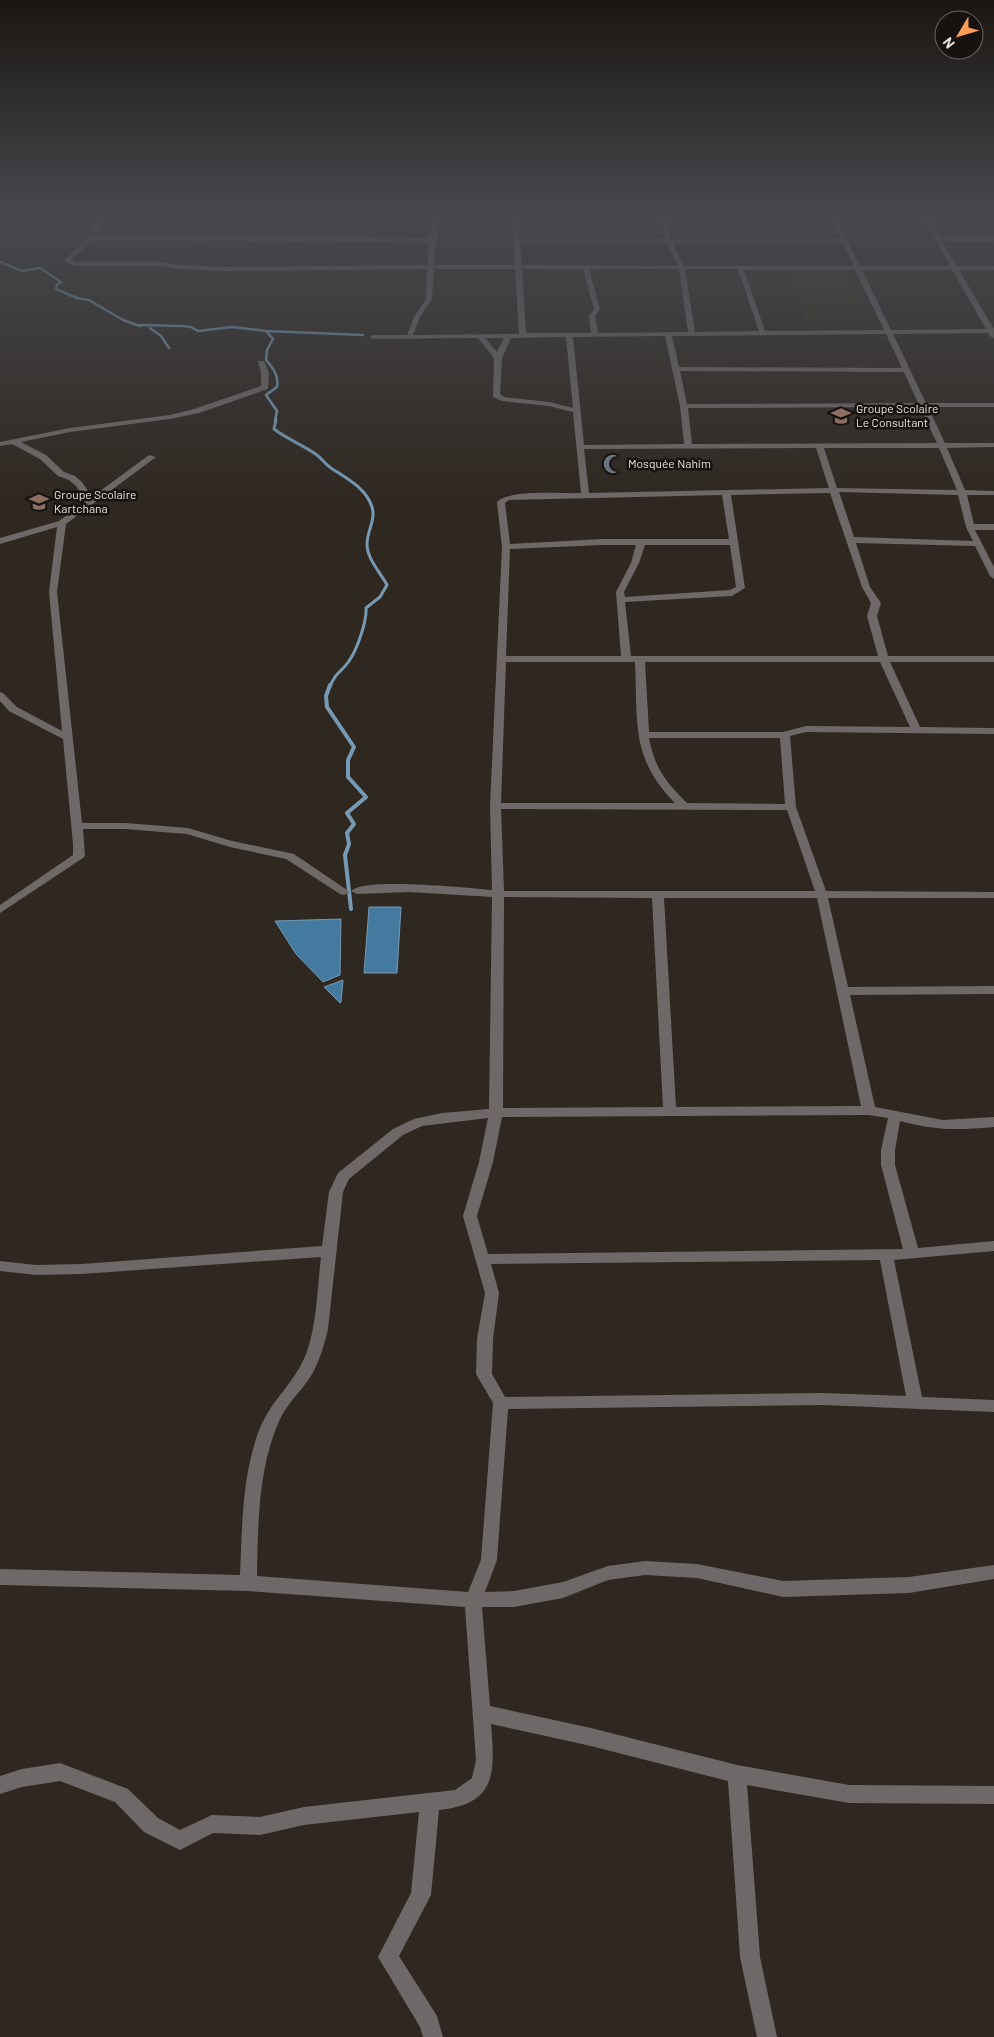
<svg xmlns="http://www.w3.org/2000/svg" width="994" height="2037" viewBox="0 0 994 2037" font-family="Barlow,sans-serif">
<rect width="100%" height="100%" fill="#2f2821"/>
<!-- commercial -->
<polygon fill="#38301f" points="786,273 849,273 872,320 806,320"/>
<!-- water -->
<g fill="#447aa0" stroke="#769ab3">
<polygon points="369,907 401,907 397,973 364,973"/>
<polygon points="341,919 340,975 323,982 296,954 275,921"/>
<polygon points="343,980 341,1002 340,1003 324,987"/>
</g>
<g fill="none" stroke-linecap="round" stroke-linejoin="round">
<!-- stream-far2 -->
<g stroke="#769ab3" stroke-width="2.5">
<polyline points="0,262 22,271 40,268 61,282 57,285 56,289 77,298 89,300 123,320 140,326"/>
<path d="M139 325 183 326 191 327 198 331 232 327 266 331 273 339 267 350 266 360C273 368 279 375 277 387L266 395 277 411 275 421"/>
<polyline points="150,328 161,336 169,348"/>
<polyline points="266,331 363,335"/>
</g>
<!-- stream-far1 -->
<path stroke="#769ab3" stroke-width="3" d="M276 420 274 429C287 439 303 445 317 455 322 459 325 464 331 468 346 478 366 488 372 507 376 520 367 531 367 544 367 559 380 572 387 585L380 597 366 608C367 621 357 650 349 661 342 672 335 672 330 687"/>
<!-- stream -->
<polyline stroke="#769ab3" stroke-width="4" points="330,685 326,696 327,707 354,747 348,760 348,777 366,797 347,813 354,824 347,833 349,844 345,855 351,909"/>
<!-- minor -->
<g fill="#6e6968" fill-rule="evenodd">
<path d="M101 214H107L94 236 429 238 433 214H439L434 265H515L512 216H451L448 214H539L536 216H518L520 239H665L659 214H665L671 239H841L829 214H835L860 266H950L921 214H927L940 237H994V241H942L957 266H994V270H959L994 329V338L991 337 988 333 893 334 926 403H994V407H928L945 443H994V447L947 448 965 490 994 491V495H967L974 524H994V530H975L994 567V579L990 576 975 546 856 543 870 587 881 603 877 616 888 656H994V662H890L920 727 994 728V734L806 732 790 736 796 807 826 891 994 892V898H828L848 987 994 986V994L850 995 875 1107 943 1120 994 1117V1127C956 1130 938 1131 900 1121L895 1150V1165L918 1248 994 1241V1251L894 1260 922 1397 994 1400V1412L823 1405 508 1409 497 1560 485 1592 514 1591 563 1582 608 1566 645 1561 697 1564 783 1581 909 1577 994 1565V1579L909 1593 783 1597 697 1578 645 1575 608 1580 563 1598 514 1607H482L490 1706 591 1728 737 1765 849 1785 994 1786V1804L849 1803 747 1785 760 1957 777 2037H757L740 1957 728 1781 591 1746 491 1724C495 1773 497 1804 439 1810L431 1895 399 1956 437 2016 443 2037H423L420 2027 378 1957 411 1893 419 1812 304 1825 260 1835 213 1833 180 1850 144 1832 115 1802 60 1781 22 1787 0 1794V1776L22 1769 60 1763 128 1789 158 1818 180 1830 212 1815 260 1817 304 1807 455 1790 472 1778 476 1760 465 1607 248 1591 0 1585V1569L240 1575C242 1529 242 1480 257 1436 268 1404 286 1392 301 1365 317 1336 317 1289 321 1257L82 1274 36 1275 0 1271V1261L36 1265 82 1264 322 1246 329 1192 338 1173 393 1129 414 1119 442 1113 489 1109 492 897 409 892 357 894 351 891C364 877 469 888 492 890L490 806 502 547 497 502C510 489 561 494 581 493L573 412 549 406 502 401 493 397 494 358 478 338 373 339 370 337 373 335H407L414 317 426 299 427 269 227 271 179 269 162 266H75L65 262V260L88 237ZM92 240 429 242 428 265 227 267 179 265 162 262H76L71 260ZM520 243H667L678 266 522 265ZM673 243H843L854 266H684ZM434 269H515L519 334 413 335 420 317 432 299ZM522 269H583L594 309 589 316 591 333H526ZM589 269H679L688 332 598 333 595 316 600 309ZM685 269H738L759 331 695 332ZM744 270H855L884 330 765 331ZM862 270H952L986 329 891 330ZM886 334 902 368 679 367 672 336ZM665 336 680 406 684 444 584 445 573 337ZM566 337 573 408 549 402 504 397 500 394 502 358 511 338ZM485 338H504L497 352ZM680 371 904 372 918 403 687 404ZM920 407 937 443 692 444 688 408ZM816 448 829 488 589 493 584 449ZM824 448H939L957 490 837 488ZM839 492 958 495 966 527 973 541 854 537ZM830 493 862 587 871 603 867 616 878 656H631L625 602 732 596 745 588 731 495ZM722 495 729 539H602L510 544 505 503 509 500ZM602 545H636L631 563 616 592 621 656H506L510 549ZM645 545H730L736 587 730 590 625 597 624 592 639 563ZM506 662H635C638 721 630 758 675 803H501ZM645 662H880L910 727 806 726 783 732H649ZM649 738H780L785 804 687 803C666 782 655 769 649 738ZM501 809 787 810 815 891H504ZM504 897 652 898 663 1107 503 1108ZM664 898H817L861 1106 676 1107ZM869 1115 888 1118 881 1150V1165L903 1249 488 1254 477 1216 493 1162 502 1117ZM488 1118 479 1162 463 1216 485 1293 477 1339 476 1374 493 1403 481 1560 468 1592 257 1576C258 1524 258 1467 280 1419 287 1404 300 1392 309 1379 319 1364 324 1346 328 1329L343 1192 349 1179 403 1135 422 1126ZM880 1260 906 1396 823 1393 505 1397 492 1374 493 1339 499 1293 491 1264Z"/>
<polygon points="258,361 264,361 269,373 268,389 199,413 170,419 70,432 21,442 46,455 64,472 75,476 82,482 92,497 149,455 156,457 66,524 57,592 82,823 125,823 188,828 232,841 294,854 350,892 344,895 340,894 286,859 230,847 187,834 125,829 83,829 85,856 83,858 0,913 0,905 73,855 73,844 63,739 9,711 0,701 0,692 3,693 17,707 62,731 49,592 57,527 0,544 0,538 59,521 86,501 76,486 69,480 58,476 40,459 12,444 0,446 0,442 70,428 170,415 194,409 261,386 261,373"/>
</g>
</g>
<!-- sky -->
<linearGradient id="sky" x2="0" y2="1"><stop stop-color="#1a1612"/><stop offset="0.43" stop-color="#47484e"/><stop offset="1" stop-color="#47484e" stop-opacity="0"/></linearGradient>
<rect width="994" height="499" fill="url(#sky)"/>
<!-- icons -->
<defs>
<symbol id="school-bare" viewBox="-9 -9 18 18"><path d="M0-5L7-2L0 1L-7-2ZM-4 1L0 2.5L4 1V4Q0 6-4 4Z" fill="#8d6e63" stroke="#15120f" stroke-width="2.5" paint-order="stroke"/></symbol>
<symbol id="mosque-bare" viewBox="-9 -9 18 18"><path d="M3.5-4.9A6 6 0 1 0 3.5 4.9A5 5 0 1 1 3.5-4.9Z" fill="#6b7280" stroke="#15120f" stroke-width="2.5" paint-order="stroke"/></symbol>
</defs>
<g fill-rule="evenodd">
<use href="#school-bare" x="827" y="402" width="28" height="28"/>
<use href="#mosque-bare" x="599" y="450" width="28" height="28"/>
<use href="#school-bare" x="25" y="488" width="28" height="28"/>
</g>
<g text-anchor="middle" stroke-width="5" stroke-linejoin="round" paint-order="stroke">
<!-- far-poi labels -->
<g font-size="12" fill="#e9e5e0" stroke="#15120f" text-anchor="start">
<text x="856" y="413">Groupe Scolaire<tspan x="856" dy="14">Le Consultant</tspan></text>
<text x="628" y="468">Mosquée Nahim</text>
<text x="54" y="499">Groupe Scolaire<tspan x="54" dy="14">Kartchana</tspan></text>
</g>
</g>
<!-- north arrow -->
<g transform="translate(959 35) rotate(232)"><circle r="24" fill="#15120f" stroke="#6a6663"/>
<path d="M0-4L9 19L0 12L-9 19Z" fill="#fe9c57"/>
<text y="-8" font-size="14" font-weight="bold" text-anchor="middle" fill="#e9e5e0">N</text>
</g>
</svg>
